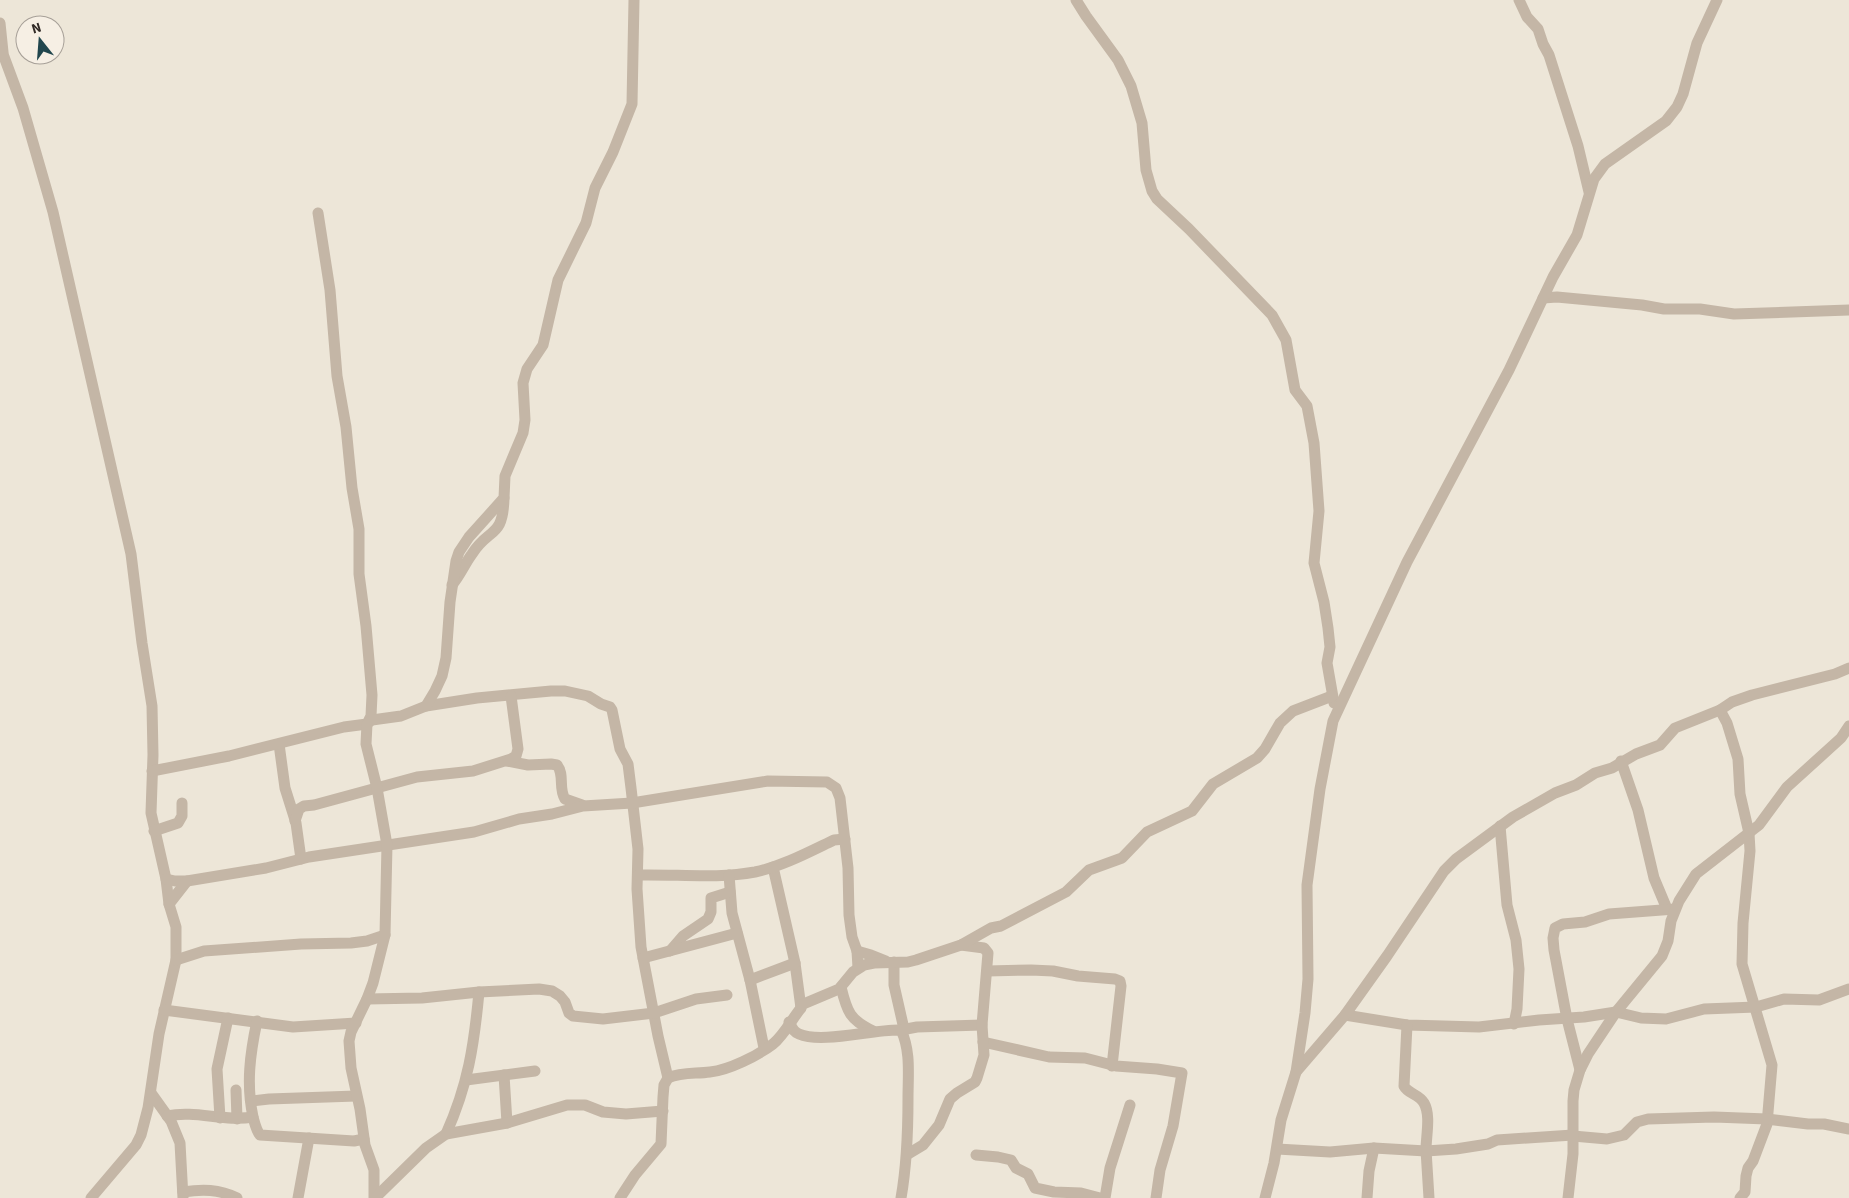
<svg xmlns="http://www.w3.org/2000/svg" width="1849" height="1198" viewBox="0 0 1849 1198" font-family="'Source Sans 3',sans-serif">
<rect width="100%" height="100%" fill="#ede6d8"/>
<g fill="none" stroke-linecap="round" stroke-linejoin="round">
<!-- minor -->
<g stroke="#c4b6a6" stroke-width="11">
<polyline points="1076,0 1086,16 1118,60 1131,86 1142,123 1146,170 1152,191 1157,199 1189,229 1272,315 1286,340 1295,390 1307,406 1314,443 1319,511 1314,563 1324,602 1328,628 1330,647 1327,663 1334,703"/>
<polyline points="1519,0 1527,17 1538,29 1543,44 1549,55 1578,146 1589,192"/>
<polyline points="0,23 3,52"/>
<polyline points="0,46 23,108 53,212 131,554 142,643 152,706 153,755 151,813 166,879 169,904 176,927 176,960 159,1034 148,1108 141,1135 136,1145 91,1198"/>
<polyline points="1543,298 1557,297 1642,305 1664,309 1700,309 1734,314 1849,310"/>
<path d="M452 585C461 574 464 565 472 554 489 527 503 539 504 498"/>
<polyline points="426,706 477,698 551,691 565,691 588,696 601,704 610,707 612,710 620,749 628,764 631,788 638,849 637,889 641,947 658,1036 668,1078"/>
<polyline points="1720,710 1727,723 1738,759 1740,794 1749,833 1750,851 1743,923 1742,964 1772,1065 1767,1124 1753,1161 1748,1168 1746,1176 1745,1192 1740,1198"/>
<polyline points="279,744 285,788 296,823 301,859"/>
<path d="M507 761 528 765 551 764 557 765C565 775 558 788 565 799L582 805"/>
<polyline points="1621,761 1638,810 1654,878 1667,909"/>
<polyline points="152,771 229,756 344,727 367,724 371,716 372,695 366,626 359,574 359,529 352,488 346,427 337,376 330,290 318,213"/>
<polyline points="295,821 299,809 304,806 314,805 417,777 473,771 511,759 516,756 518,749 511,696"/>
<polyline points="1500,826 1507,905 1516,940 1519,969 1517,1009 1514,1024"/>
<polyline points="154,831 178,823 182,816 182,803"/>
<polyline points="773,867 795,963 801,1008"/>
<path d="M638 875C677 874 717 879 755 872 783 866 809 852 834 840L845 839"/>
<polyline points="729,875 732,913 750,980 764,1048"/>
<polyline points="166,879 175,881 187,881 266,868 309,857 474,832 519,819 552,814 583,806 632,803 768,781 827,782 836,788 840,798 848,868 849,915 852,937 857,951 858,968"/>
<polyline points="169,904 187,881"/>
<polyline points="670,951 683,936 708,919 711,912 711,898 730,892"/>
<polyline points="857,951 871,955 886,961"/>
<polyline points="643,958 737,933"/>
<polyline points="176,960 204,951 301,944 351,943 367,941 385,935"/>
<polyline points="894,962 894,985 904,1029"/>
<polyline points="987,971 1031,970 1053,971 1078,976 1115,979 1120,981 1121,986 1112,1066"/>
<polyline points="750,980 795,963"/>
<path d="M841 987C847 1012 850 1020 873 1031"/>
<polyline points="367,999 422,998 479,992 539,989 552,991 560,996 565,1002 569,1013 573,1016 603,1019 654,1013 696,999 727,995"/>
<polyline points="164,1010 293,1027 356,1023"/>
<polyline points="1345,1015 1407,1025 1479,1027 1539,1020 1584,1017 1616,1012 1641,1018 1666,1019 1704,1009 1756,1007 1784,999 1819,1000 1849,989"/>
<path d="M257 1021C250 1054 246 1084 253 1117 255 1124 256 1130 260 1135L354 1141 364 1139"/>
<path d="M789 1022C792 1027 793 1032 799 1034 822 1044 873 1029 901 1030 911 1051 908 1075 908 1098 908 1132 907 1164 901 1198"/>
<path d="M1407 1025 1404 1086C1408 1094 1419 1094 1424 1103 1431 1115 1426 1136 1426 1150 1427 1166 1428 1182 1429 1198"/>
<polyline points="901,1030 917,1027 982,1025"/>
<polyline points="983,1042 1049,1057 1085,1058 1116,1066 1157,1069 1182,1073 1173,1126 1160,1170 1156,1198"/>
<polyline points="1580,1070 1567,1019 1554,950 1553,938 1555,928 1563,924 1585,922 1609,914 1675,909"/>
<polyline points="1296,1072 1345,1015 1387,956 1444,871 1456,859 1513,817 1555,793 1576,785 1595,773 1612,768 1636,754 1660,745 1675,728 1720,710 1732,702 1752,695 1835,674 1849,668"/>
<polyline points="504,1075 507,1123"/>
<polyline points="466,1080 535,1071"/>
<polyline points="236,1090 237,1119"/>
<polyline points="151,1093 171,1121 180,1143 183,1198"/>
<polyline points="251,1101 269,1099 356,1096"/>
<path d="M167 1116C196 1110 224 1122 253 1117"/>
<polyline points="220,1118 217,1069 228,1018"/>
<path d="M446 1134C468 1085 474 1046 479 992"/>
<polyline points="1573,1136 1607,1139 1624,1135 1637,1122 1648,1119 1714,1117 1767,1119 1808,1124 1824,1124 1849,1129"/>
<polyline points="1277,1149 1330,1152 1374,1148 1426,1151 1456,1149 1488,1144 1497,1140 1573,1135"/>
<polyline points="908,1154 923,1145 939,1125 950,1099 957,1093 975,1082 977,1078 984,1055 982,1025 988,953 984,948 961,945"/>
<polyline points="976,1155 998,1157 1011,1160 1016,1168 1028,1174 1035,1188 1054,1192 1081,1193 1100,1198"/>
<path d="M183 1192C202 1189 219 1189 237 1198"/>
<polyline points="298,1198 309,1138"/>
<polyline points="374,1198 374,1170 365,1145 360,1109 351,1068 349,1041 351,1032 367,999 373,983 385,935 387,845 377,788 366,744 367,724 372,720 401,716 426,706 435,691 442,676 446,658 450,602 456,561 459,552 469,537 504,498 505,476 523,433 525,420 523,383 527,369 543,345 558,280 586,223 595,188 613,152 632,104 634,0"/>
<polyline points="375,1198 426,1148 446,1134 507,1123 567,1105 585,1105 603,1112 626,1114 663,1111"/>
<path d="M620 1198 635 1175 661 1144 663 1097 664 1085 668 1078C682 1072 695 1074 710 1072 729 1070 757 1056 773 1044 784 1035 792 1019 801 1008V1005L839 989 853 972 864 965 874 963 908 962 916 960 961 945 991 928 1001 926 1066 892 1089 870 1122 858 1147 832 1192 811 1213 784 1257 758 1265 749 1280 723 1293 711 1332 696"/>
<polyline points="1105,1198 1110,1168 1130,1105"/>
<polyline points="1265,1198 1274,1163 1281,1120 1296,1072 1305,1013 1308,979 1307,885 1320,789 1333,721 1407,562 1509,370 1553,277 1577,235 1594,179 1605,164 1666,121 1677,107 1683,94 1697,43 1717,0"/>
<polyline points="1367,1198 1369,1171 1374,1148"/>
<polyline points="1568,1198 1573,1154 1573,1101 1574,1090 1580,1070 1588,1054 1616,1012 1662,956 1668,941 1671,921 1679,901 1696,874 1759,825 1787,787 1841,738 1849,726"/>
</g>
</g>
<!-- north arrow -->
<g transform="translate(40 40) rotate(343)"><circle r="24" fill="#f6efe4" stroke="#a7a098"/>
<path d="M0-4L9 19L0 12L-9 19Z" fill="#21464d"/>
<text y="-8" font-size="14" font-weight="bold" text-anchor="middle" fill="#312a26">N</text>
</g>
</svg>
